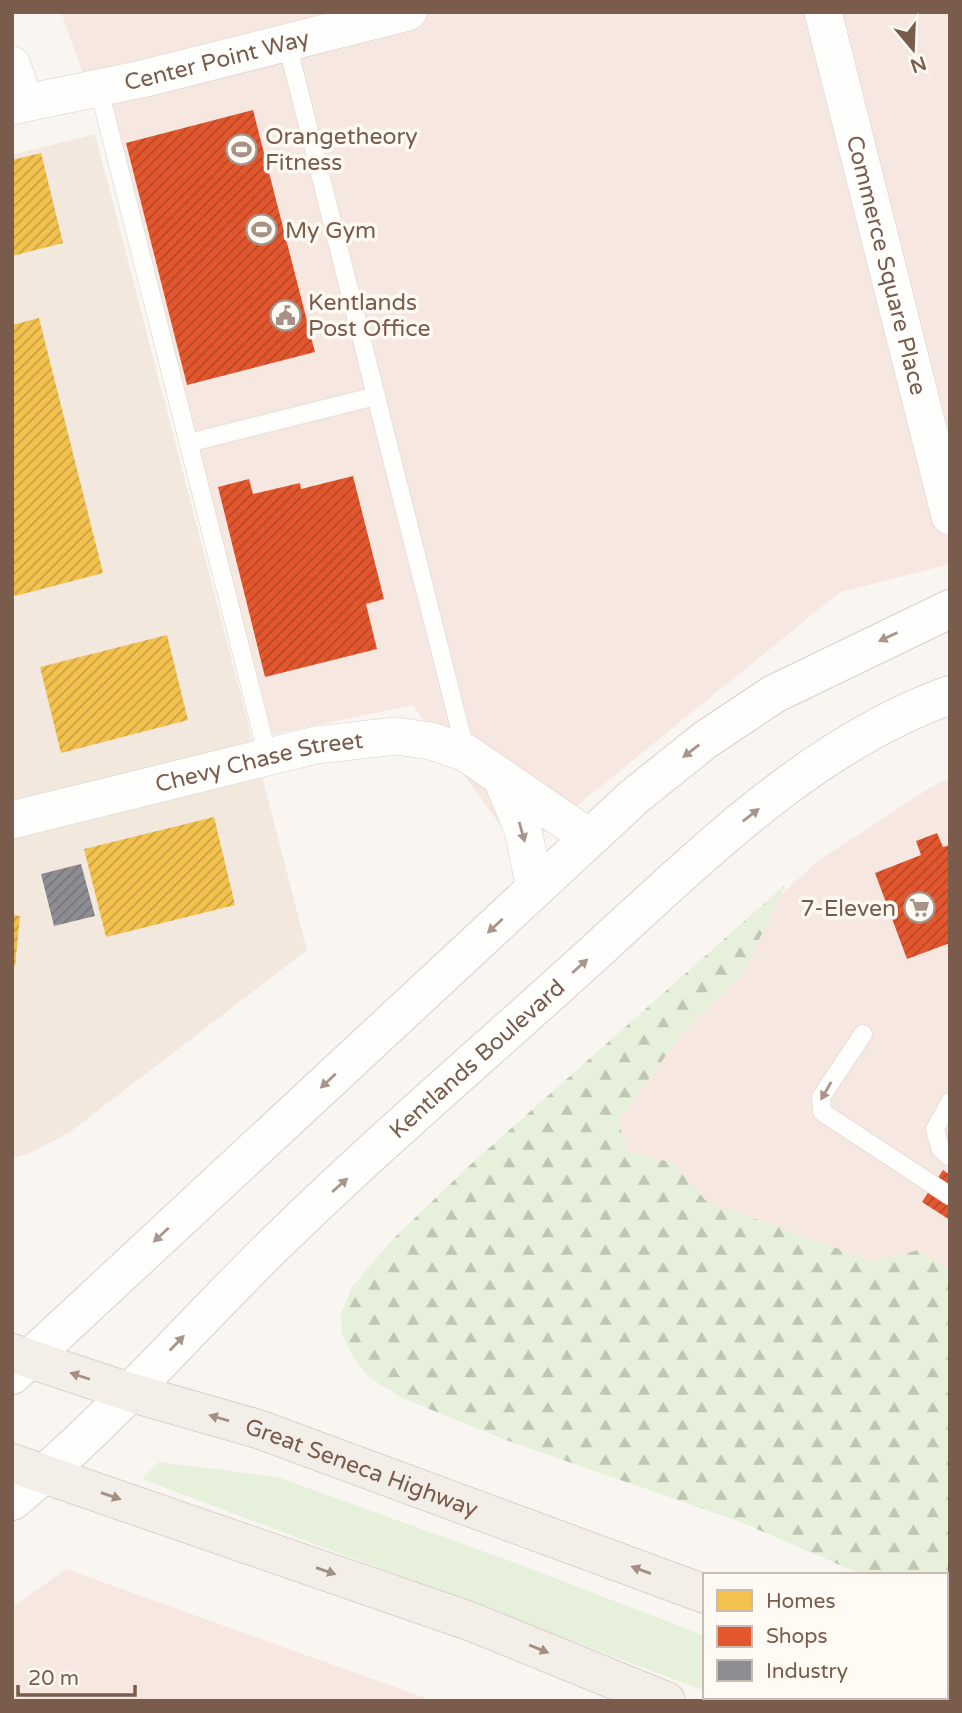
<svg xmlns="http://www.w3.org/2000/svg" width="962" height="1713" viewBox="0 0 962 1713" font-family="'Varela Round',sans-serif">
<defs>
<pattern id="forest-firs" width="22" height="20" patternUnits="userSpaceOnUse" patternTransform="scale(1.75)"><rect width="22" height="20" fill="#e7f0db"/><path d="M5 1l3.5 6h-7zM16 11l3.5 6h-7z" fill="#c0c6b4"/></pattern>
<pattern id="homes-hatch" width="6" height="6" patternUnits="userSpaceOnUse" patternTransform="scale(1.75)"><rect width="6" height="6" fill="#f2c14e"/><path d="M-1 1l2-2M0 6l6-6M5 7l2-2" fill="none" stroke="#c9a043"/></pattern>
<pattern id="shops-hatch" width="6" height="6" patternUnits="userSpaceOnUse" patternTransform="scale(1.75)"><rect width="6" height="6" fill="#e4572e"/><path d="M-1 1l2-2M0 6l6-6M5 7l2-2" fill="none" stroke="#b44828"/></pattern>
<pattern id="industry-hatch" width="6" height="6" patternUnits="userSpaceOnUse" patternTransform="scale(1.75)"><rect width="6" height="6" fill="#8d8d92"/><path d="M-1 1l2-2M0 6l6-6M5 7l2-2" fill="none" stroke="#787679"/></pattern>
</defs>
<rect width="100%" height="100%" fill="#f9f5f0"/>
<!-- residential -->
<polygon fill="#f2e8de" points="95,134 307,950 70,1132 30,1153 12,1159 12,155"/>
<!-- commercial -->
<g fill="#f6e8e1">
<polygon points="61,12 950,12 950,564 840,592 520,852 413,705 255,738 96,110"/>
<polygon points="950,778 950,1604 946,1575 404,1354 629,1032 818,861 931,787"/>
<polygon points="66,1569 434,1701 12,1701 12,1608"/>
</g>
<!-- grass -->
<g fill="#e7f0db">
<polygon points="159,1462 277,1477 510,1561 705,1636 705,1691 142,1479"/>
<polygon points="719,1697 853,1697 861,1701 728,1701"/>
</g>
<!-- forest -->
<polygon fill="url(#forest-firs)" points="785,885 742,975 683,1032 618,1121 628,1151 673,1163 706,1201 872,1261 919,1250 950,1271 950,1610 946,1608 946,1575 863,1575 738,1521 506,1440 402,1398 370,1378 354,1358 342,1334 341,1314 352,1287 394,1238 469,1166"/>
<!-- homes -->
<g fill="url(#homes-hatch)">
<polygon points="41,153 63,243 12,256 12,160"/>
<polygon points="39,318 103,573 15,596 12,585 12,325"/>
<polygon points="167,635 188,720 61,753 40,667"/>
<polygon points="214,817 235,905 106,937 84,849"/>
<polygon points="12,915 20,916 15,966 12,966"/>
</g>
<!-- shops -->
<g fill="url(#shops-hatch)">
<polygon points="253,110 315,352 187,385 126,143"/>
<polygon points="353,476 384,599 366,604 377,649 265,677 218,487 249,479 253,494 300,483 301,489"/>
<polygon points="937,833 943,847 950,845 950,943 907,959 875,873 921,855 916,841"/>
<polygon points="943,1170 950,1175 950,1220 922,1202"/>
</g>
<!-- industry -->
<polygon fill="url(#industry-hatch)" points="81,864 95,916 54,926 41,874"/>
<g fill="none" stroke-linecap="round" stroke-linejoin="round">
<defs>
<g id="service">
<polyline points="287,43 466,753"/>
<polyline points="99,89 268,757"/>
<polyline points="188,443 376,396"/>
<polyline points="863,1034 821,1097 822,1112 950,1196"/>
<polyline points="950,1102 935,1129 940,1148 950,1157"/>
</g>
<g id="minor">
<path id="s1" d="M823 12 950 516"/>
<polyline points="12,65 25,103"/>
<path id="s2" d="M12 106 146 78 408 12"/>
<polyline points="501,777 523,830 535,889"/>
<path id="s3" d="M12 820 316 745 396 736 431 741 466 753 590 838"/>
</g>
<g id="tertiary">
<polyline points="12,1375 635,796 705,740 774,694 950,609"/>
<path id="s4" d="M12 1501C107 1424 188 1329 275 1244 380 1141 494 1045 603 945 706 851 815 743 950 695"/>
</g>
<g id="primary">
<path id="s5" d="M12 1353 129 1392 258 1429 705 1594"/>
<polyline points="12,1463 472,1622 666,1701"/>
<polyline points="946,1696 950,1697"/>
</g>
</defs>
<!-- service casing -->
<use href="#service" stroke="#d7d1cb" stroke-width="19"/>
<!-- minor casing -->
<use href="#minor" stroke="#d7d1cb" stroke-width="38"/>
<!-- tertiary casing -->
<use href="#tertiary" stroke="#d7d1cb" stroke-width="40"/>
<!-- primary casing -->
<use href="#primary" stroke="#dad1cc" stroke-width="40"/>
<!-- service -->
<use href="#service" stroke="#fefefd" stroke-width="18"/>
<!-- minor -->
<use href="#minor" stroke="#fefefd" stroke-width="37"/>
<!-- tertiary -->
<use href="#tertiary" stroke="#fefefd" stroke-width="38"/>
<!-- primary -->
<use href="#primary" stroke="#f3eee8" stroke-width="38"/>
</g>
<!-- one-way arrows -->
<defs><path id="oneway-solid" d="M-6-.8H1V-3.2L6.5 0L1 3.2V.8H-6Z" transform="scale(1.75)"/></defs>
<g fill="#a8958b">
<use href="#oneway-solid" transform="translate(888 637) rotate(155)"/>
<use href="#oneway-solid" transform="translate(691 751) rotate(142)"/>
<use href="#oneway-solid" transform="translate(751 815) rotate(-38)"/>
<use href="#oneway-solid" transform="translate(522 832) rotate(74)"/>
<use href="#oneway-solid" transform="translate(495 926) rotate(137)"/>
<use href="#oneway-solid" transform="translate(580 966) rotate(-42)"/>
<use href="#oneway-solid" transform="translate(328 1081) rotate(137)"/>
<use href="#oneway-solid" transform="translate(826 1091) rotate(120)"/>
<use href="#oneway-solid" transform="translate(340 1185) rotate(-42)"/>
<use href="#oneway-solid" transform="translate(161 1235) rotate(137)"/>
<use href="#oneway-solid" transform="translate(177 1343) rotate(-46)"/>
</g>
<g fill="#a48f83">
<use href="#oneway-solid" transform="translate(80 1376) rotate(-162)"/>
<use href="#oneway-solid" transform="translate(219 1418) rotate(-164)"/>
<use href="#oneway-solid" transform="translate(111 1496) rotate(19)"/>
<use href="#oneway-solid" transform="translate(641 1570) rotate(-160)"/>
<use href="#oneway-solid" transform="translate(326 1571) rotate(19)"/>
<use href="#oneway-solid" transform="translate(539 1649) rotate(22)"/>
</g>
<!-- icons -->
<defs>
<symbol id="stadium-ring" viewBox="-11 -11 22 22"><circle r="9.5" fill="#fffaf3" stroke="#a69286" stroke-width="1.5"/><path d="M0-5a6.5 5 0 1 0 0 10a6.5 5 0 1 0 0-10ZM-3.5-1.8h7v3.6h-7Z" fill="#a69286"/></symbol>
<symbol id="civic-ring" viewBox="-11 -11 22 22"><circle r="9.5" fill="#fffaf3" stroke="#a69286" stroke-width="1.5"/><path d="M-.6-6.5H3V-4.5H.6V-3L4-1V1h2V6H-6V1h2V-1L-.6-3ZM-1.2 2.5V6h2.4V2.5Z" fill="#a69286"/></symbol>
<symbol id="supermarket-ring" viewBox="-11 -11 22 22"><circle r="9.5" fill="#fffaf3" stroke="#a69286" stroke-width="1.5"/><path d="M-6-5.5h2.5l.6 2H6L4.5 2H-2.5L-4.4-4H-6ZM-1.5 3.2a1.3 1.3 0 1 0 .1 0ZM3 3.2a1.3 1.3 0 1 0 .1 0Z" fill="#a69286"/></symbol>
</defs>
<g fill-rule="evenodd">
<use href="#stadium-ring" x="224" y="132" width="35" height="35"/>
<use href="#stadium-ring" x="244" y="212" width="35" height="35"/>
<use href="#civic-ring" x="268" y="298" width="35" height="35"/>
<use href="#supermarket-ring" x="902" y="890" width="35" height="35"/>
</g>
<g text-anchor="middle" stroke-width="7" stroke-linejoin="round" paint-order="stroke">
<!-- street labels -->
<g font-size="23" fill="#7a5c4d" stroke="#fffaf3">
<text dy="8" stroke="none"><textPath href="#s2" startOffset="210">Center Point Way</textPath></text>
<text dy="8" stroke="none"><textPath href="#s1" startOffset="261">Commerce Square Place</textPath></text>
<text dy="8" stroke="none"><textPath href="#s3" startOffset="254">Chevy Chase Street</textPath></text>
<text dy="8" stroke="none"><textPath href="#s4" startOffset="642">Kentlands Boulevard</textPath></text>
<text dy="8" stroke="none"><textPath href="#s5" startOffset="368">Great Seneca Highway</textPath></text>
</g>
<!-- poi labels -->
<g font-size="23" fill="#7a5c4d" stroke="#fffaf3" text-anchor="start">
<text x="265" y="144">Orangetheory<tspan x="265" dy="26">Fitness</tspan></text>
<text x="285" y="238">My Gym</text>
<text x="308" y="310">Kentlands<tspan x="308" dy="26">Post Office</tspan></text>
<text x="896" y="916" text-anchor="end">7-Eleven</text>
</g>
</g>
<!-- border -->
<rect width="962" height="1713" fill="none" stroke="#7a5c4d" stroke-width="28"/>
<!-- legend -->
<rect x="703" y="1573" width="245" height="126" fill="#fffaf3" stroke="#cabbb1" stroke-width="2"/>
<rect x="717" y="1590" width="35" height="21" fill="#f2c14e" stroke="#cabbb1" stroke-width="2"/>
<text x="766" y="1608" font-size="21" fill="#7a5c4d">Homes</text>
<rect x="717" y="1626" width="35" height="21" fill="#e4572e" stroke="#cabbb1" stroke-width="2"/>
<text x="766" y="1643" font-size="21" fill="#7a5c4d">Shops</text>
<rect x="717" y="1660" width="35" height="21" fill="#8d8d92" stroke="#cabbb1" stroke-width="2"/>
<text x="766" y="1678" font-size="21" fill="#7a5c4d">Industry</text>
<!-- north arrow -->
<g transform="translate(913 49) rotate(161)" stroke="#fffaf3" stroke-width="5" paint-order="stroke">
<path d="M0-5L12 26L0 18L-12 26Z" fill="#7a5c4d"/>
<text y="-10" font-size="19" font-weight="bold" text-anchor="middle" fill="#7a5c4d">N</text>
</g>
<!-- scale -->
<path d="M18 1685v10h117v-10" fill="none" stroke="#7a5c4d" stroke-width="3.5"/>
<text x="28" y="1685" font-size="21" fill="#7a5c4d" stroke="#fffaf3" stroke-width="5" paint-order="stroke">20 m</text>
</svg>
